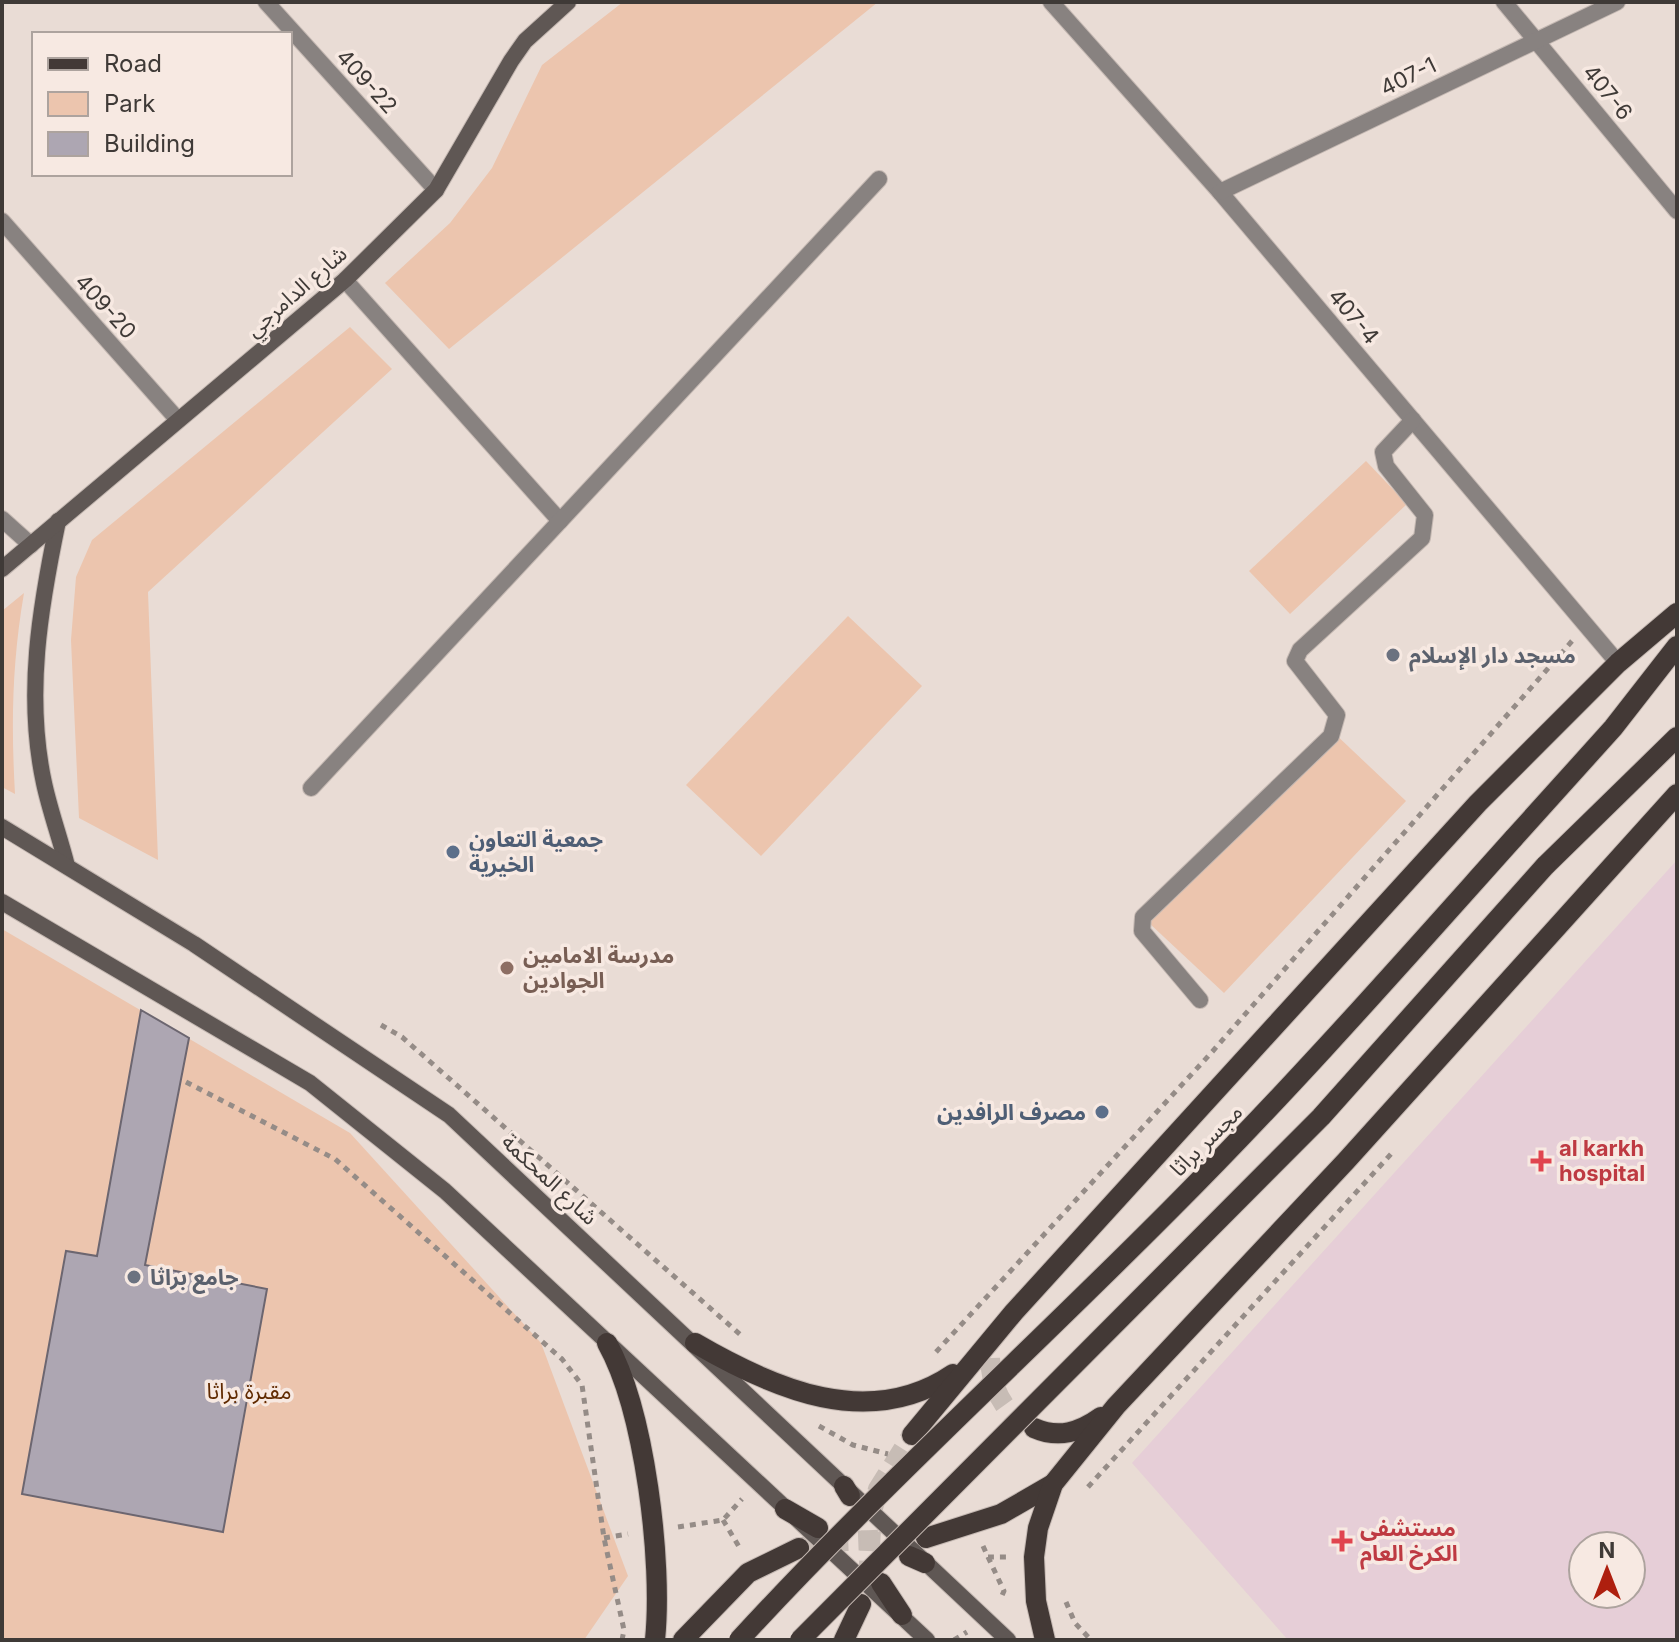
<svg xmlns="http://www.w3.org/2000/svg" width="1679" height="1642" viewBox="0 0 1679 1642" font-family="Inter,'Noto Sans Arabic',sans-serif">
<rect width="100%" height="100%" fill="#e9dcd5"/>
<!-- medical -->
<path fill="#e6ced7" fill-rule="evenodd" d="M1677 860V1640H1288L1132 1463ZM1583 1546H1631V1594H1583Z"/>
<!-- green -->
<g fill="#ecc5ae">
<polygon points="623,2 878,2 449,349 385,283 450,223 492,168 542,65"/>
<polygon points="350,327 392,369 148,592 158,860 79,818 71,640 76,577 92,540"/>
<polygon points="1366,461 1407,504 1290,614 1249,571"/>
<path d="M24 593C12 663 11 724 15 794L2 787V611Z"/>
<polygon points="848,616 922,686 761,856 686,785"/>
<polygon points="1332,731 1406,801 1224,993 1149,923"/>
<polygon points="2,929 350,1133 541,1343 628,1576 584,1640 2,1640"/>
</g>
<!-- building -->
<polygon fill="#ada6b2" stroke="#6c6670" stroke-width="2" points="141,1010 189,1038 145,1265 267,1289 223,1532 22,1494 66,1251 97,1256"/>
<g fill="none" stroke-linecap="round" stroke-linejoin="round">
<!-- primary-tunnel -->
<g stroke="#c7bcb5" stroke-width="20" stroke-dasharray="20 10" stroke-linecap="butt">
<path d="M990 1358C991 1389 1004 1415 1033 1428"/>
<polyline points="799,1548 823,1542 926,1538"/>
<polyline points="868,1581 872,1512 878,1489 912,1435"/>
</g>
<defs>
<g id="lane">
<polyline points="345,280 560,521"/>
<polyline points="311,788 879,179"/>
</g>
<g id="street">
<polyline points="266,2 436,190"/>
<polyline points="1051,2 1220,192 1618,663"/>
<polyline points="1504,2 1677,211"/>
<polyline points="1220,192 1617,2"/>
<polyline points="2,221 178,420"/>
<polyline points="2,519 31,545"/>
<polyline points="1200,1000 1142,931 1143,917 1331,736 1337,715 1295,661 1300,650 1422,538 1425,515 1386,466 1383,452 1413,420"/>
</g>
<g id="secondary">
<path d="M58 521C40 607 25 695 44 783 50 811 60 838 67 866"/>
<polyline points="2,569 345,280 436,190 511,61 525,41 568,2"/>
<polyline points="2,827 194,944 449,1115 1008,1640"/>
<polyline points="2,902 310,1083 445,1191 927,1640"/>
</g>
<g id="primary">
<polyline points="1513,839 1613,728 1677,646"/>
<polyline points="1545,866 1677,737"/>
<path d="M607 1343C645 1411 663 1562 655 1640"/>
<path d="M695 1343C774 1389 869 1431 953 1374"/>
<path d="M1034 1428C1059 1439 1080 1432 1101 1417"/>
<polyline points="912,1435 1014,1312 1478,803 1618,663 1677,613"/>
<polyline points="844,1486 850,1496"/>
<polyline points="785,1509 818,1528"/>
<polyline points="926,1538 1001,1514 1053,1484"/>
<polyline points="909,1556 925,1563"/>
<polyline points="881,1583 902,1615"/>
<polyline points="683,1640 748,1573 799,1548"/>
<polyline points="844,1640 861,1604"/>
<polyline points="1045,1640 1036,1601 1034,1557 1038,1528 1053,1484 1116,1406 1346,1161 1677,794"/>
</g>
</defs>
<!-- lane casing -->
<use href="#lane" stroke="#c4b8b2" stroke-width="18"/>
<!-- street casing -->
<use href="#street" stroke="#c4b8b2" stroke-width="18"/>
<!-- secondary casing -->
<use href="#secondary" stroke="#c4b8b2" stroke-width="18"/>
<!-- primary casing -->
<use href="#primary" stroke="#c4b8b2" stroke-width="22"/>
<!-- path -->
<g stroke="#958c87" stroke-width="5" stroke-dasharray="6 6" stroke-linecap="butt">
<polyline points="381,1025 402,1037 743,1337"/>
<polyline points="186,1082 335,1159 562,1359 582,1385 604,1538 624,1630 622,1640"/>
<polyline points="936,1352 1212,1052 1572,641"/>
<polyline points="819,1426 853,1445 888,1454"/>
<polyline points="1088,1487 1391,1154"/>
<polyline points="723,1520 741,1550"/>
<polyline points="678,1527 723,1520 742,1499"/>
<polyline points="604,1538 628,1534"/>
<polyline points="983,1546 988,1557 1010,1557"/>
<polyline points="988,1557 1004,1591 1000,1600"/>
<polyline points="1066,1602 1075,1623 1091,1640"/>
<polyline points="954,1640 967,1632"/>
</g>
<!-- lane -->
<use href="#lane" stroke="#888280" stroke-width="16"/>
<!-- street -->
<use href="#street" stroke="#888280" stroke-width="16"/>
<!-- secondary -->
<use href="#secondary" stroke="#5f5754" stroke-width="16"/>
<!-- primary -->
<use href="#primary" stroke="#433936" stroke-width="20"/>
<defs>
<g id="primary-bridge">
<path d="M739 1640C877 1490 1029 1352 1172 1208 1291 1089 1401 964 1513 839"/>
<polyline points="800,1640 1321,1117 1545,866"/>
</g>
</defs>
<!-- primary-bridge casing -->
<use href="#primary-bridge" stroke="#c4b8b2" stroke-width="22" stroke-linecap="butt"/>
<!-- primary-bridge -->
<use href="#primary-bridge" stroke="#433936" stroke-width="20"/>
</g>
<!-- markers -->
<g fill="#6b7280" stroke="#f7e9e2" stroke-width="3">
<circle cx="1393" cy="655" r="8"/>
<circle cx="134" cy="1277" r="8"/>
</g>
<g fill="#5c6f8a" stroke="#f7e9e2" stroke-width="3">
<circle cx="453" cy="852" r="8"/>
<circle cx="1102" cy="1112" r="8"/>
</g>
<circle fill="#8d6e63" stroke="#f7e9e2" stroke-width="3" cx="507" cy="968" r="8"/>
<g fill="#e0444e" stroke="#f7e9e2" stroke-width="3">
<path d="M1537 1149h8v8h8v8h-8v8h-8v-8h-8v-8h8z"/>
<path d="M1338 1529h8v8h8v8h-8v8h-8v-8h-8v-8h8z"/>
</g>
<g text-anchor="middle" stroke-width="7" stroke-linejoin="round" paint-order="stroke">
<!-- street labels -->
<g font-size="22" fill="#3f3a37" stroke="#f7e9e2">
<text transform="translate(1408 76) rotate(-26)" y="8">407-1</text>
<text transform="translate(367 81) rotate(48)" y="8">409-22</text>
<text transform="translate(1608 92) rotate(51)" y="8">407-6</text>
<text transform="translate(296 291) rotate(-41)" y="8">شارع الدامرجي</text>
<text transform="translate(106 306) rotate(48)" y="8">409-20</text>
<text transform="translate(1354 316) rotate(50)" y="8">407-4</text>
<text transform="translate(1206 1140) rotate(-45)" y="8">مجسر براثا</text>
<text transform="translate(550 1179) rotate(43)" y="8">شارع المحكمة</text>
</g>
<!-- worship labels -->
<g font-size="22" font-weight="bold" fill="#5b616d" stroke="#f7e9e2" text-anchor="start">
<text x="1409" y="663">مسجد دار الإسلام</text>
<text x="150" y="1285">جامع براثا</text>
</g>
<!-- service labels -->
<g font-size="22" font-weight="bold" fill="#4e5e75" stroke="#f7e9e2" text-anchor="start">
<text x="469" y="847">جمعية التعاون<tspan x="469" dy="25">الخيرية</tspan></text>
<text x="1086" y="1120" text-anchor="end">مصرف الرافدين</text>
</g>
<!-- education labels -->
<g font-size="22" font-weight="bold" fill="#785e54" stroke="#f7e9e2" text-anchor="start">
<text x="523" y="963">مدرسة الامامين<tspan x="523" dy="25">الجوادين</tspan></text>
</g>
<!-- health labels -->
<g font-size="22" font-weight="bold" fill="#be3a42" stroke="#f7e9e2" text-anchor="start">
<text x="1559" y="1156">al karkh<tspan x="1559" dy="25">hospital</tspan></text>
<text x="1360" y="1536">مستشفى<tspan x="1360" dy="25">الكرخ العام</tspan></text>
</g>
<!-- park labels -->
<g font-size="22" fill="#602a00" stroke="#f7e9e2">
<text x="249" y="1399">مقبرة براثا</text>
</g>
</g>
<!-- border -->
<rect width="1679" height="1642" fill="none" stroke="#3f3a37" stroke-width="8"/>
<!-- legend -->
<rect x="32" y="32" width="260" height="144" fill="#f7e9e2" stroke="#ada39e" stroke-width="2"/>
<rect x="48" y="58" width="40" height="12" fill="#433936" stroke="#ada39e" stroke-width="2"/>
<text x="104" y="72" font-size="24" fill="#3f3a37">Road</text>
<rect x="48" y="92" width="40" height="24" fill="#ecc5ae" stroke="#ada39e" stroke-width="2"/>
<text x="104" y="112" font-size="24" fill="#3f3a37">Park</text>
<rect x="48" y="132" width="40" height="24" fill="#ada6b2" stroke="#ada39e" stroke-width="2"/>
<text x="104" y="152" font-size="24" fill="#3f3a37">Building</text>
<!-- north arrow -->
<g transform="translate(1607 1570)"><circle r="38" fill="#f7e9e2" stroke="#ada39e" stroke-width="2"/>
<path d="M0-6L14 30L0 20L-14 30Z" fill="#ae1f0f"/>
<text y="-12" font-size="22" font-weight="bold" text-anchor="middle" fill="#3f3a37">N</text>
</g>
</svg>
